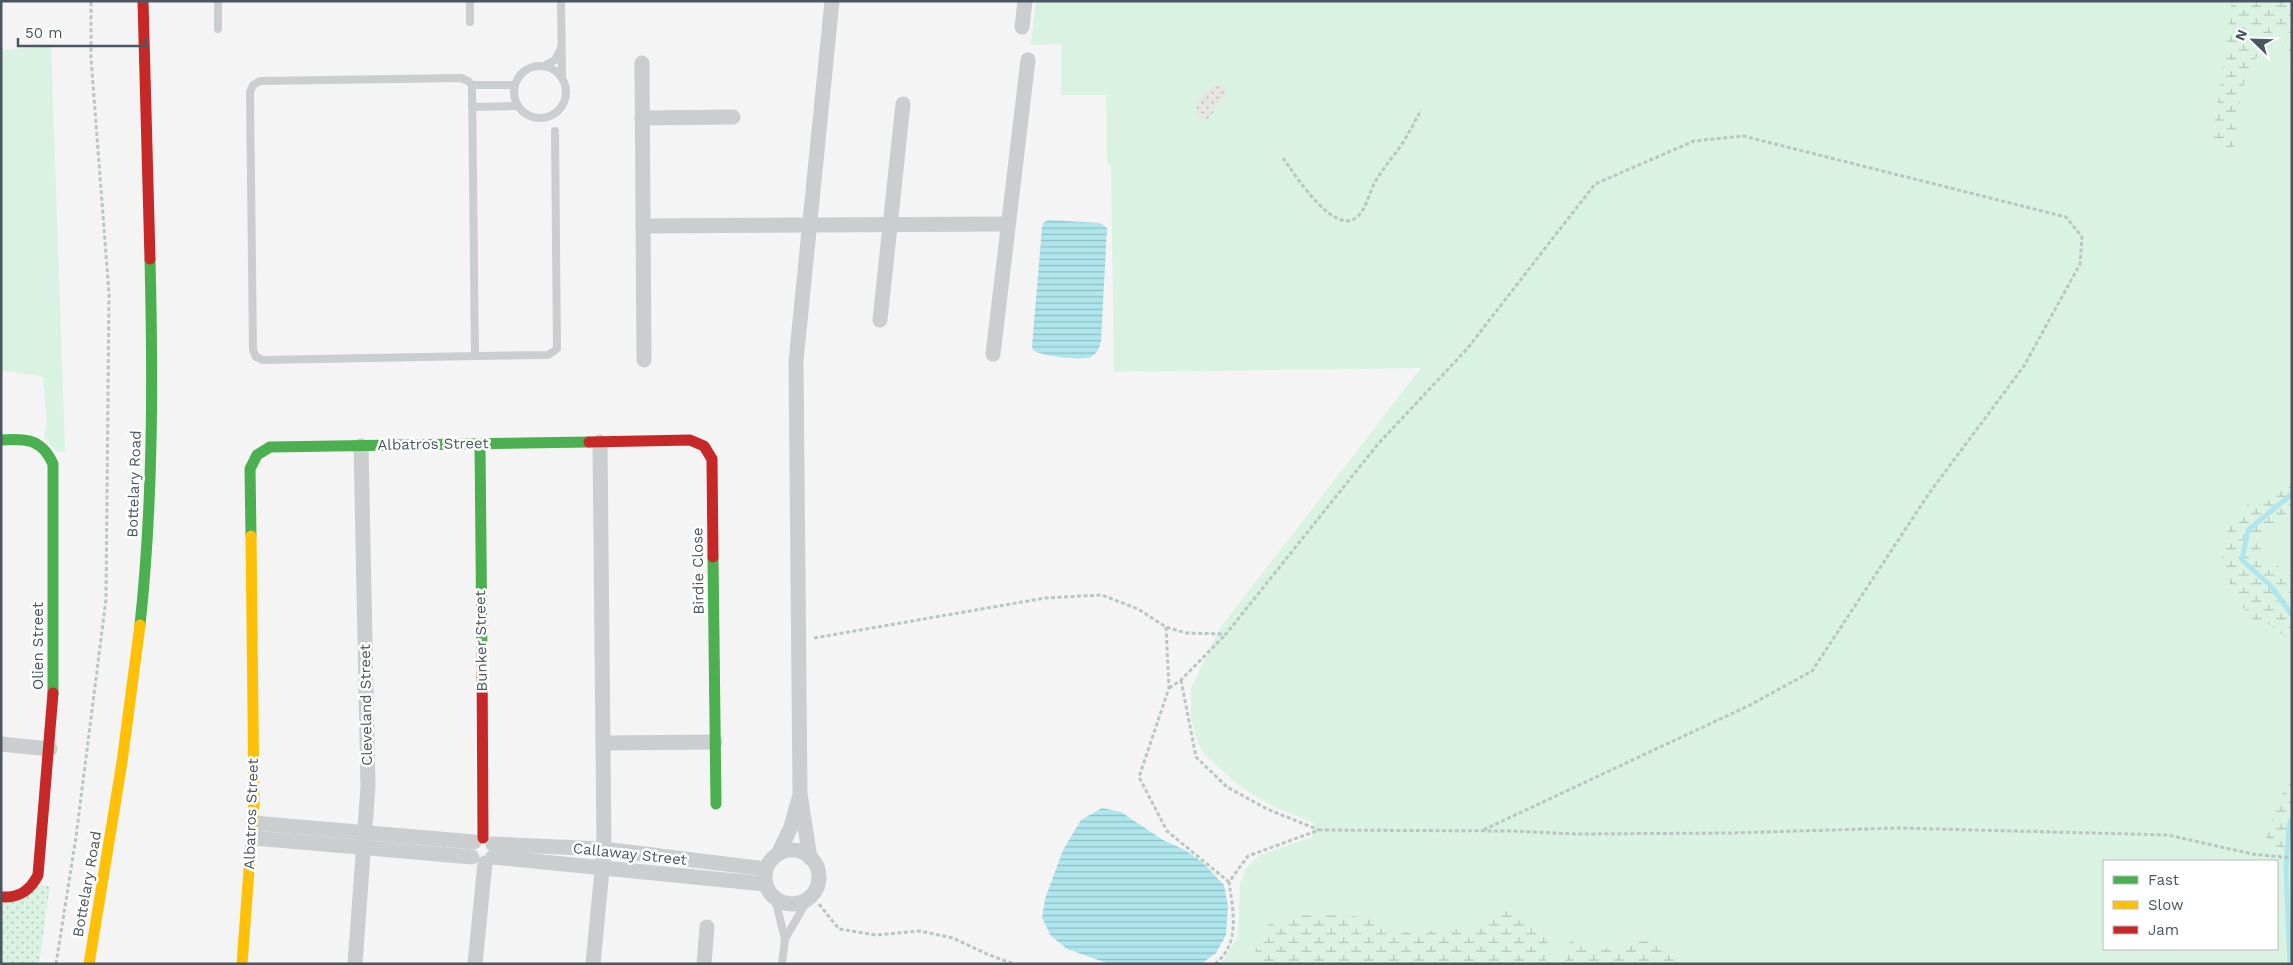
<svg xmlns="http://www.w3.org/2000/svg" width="2293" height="965" viewBox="0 0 2293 965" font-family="'Work Sans',sans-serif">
<defs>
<pattern id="wetland-marsh" width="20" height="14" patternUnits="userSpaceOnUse" patternTransform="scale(1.25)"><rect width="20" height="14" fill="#daf2e1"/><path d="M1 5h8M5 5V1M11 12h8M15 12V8" fill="none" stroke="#b3c7ba"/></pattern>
<pattern id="sand-dots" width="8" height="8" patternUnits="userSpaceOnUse" patternTransform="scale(1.25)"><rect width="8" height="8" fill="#e7e5e1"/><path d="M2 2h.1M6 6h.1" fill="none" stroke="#bdbcba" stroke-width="1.8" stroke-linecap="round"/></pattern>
<pattern id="park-dots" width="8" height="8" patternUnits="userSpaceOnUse" patternTransform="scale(1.25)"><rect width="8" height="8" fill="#daf2e1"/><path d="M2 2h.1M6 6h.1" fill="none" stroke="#b3c7ba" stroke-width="1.8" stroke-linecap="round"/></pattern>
<pattern id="water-rules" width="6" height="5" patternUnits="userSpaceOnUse" patternTransform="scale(1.25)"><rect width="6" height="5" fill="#afe6ee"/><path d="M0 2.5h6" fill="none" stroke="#90bdc4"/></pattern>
</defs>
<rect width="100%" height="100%" fill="#f4f4f4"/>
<!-- grass -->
<g fill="#daf2e1" fill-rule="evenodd">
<path d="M1036 1H2292V964H1221L1238 936 1240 884 1246 868 1260 855 1312 837 1314 823 1273 806 1253 795 1236 783 1204 754 1198 743 1191 719V688L1220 628 1421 368 1114 372 1111 167 1107 164 1106 95H1061V44L1031 45ZM2104 861H2277V949H2104Z"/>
<polygon points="51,46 65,452 57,452 44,438 47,422 43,377 1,370 1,50"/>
</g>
<!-- wetland -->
<g fill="url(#wetland-marsh)">
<path d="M2232 1H2292V78C2289 63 2291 36 2274 28L2246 75 2240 103 2238 138 2236 145 2224 152 2218 149 2213 137Z"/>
<path d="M2292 478V519C2283 524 2261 533 2260 545 2260 549 2262 554 2262 557L2280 567 2292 577V641L2265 622 2259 625C2244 614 2221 574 2222 554 2222 538 2235 513 2248 504 2253 500 2260 499 2266 496 2275 491 2284 485 2292 478Z"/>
<polygon points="2292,770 2292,851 2289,852 2270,847 2267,842 2266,835"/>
<path d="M1502 908 1544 933 1548 940 1546 964H1387L1352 961 1347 964H1250C1255 954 1263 928 1270 923 1288 912 1347 914 1368 918 1379 919 1389 928 1400 931 1418 935 1436 929 1453 929 1462 929 1471 932 1480 928 1489 925 1493 914 1502 908Z"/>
<path d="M1578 938C1594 960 1618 942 1639 941 1655 940 1678 952 1688 964H1563L1568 956 1570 940Z"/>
</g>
<!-- sand -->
<path fill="url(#sand-dots)" d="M1219 84 1227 89C1227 98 1221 99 1216 106 1213 111 1213 116 1207 120L1200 119C1189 103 1205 90 1219 84Z"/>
<!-- park -->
<polygon fill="url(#park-dots)" points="42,885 50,886 39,964 1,964 1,905"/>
<!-- water -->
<g fill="url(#water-rules)">
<path d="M1049 220 1100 223 1107 228 1101 341C1100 348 1097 353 1091 357 1082 361 1040 356 1033 350L1032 346 1042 227 1044 222Z"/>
<polygon points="1102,808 1121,812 1163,840 1185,850 1203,863 1224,885 1228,906 1226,935 1216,953 1201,964 1107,963 1067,949 1051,936 1042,918 1045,899 1063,850 1081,820"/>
</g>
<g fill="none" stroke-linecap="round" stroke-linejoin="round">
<!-- stream -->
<g stroke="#afe6ee" stroke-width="5">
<polyline points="2292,494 2248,530 2242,560 2270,585 2292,615"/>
<polyline points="2290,964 2286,869 2289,825 2292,819"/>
</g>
<!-- path -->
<g stroke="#bac6c1" stroke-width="3" stroke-dasharray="4 2.5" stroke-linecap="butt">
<path d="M1283 158C1294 173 1335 239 1358 216 1367 207 1369 193 1375 182 1383 168 1393 157 1402 144 1409 133 1415 121 1421 110"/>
<polyline points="1166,627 1169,688 1139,777 1167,831 1229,882"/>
<polyline points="814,638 1045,598 1102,595 1138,609 1166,627 1186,633 1226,634 1378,444 1467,349 1595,184 1694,141 1743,136 2066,217 2082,237 2080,264 2024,366 1930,492 1812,671 1750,705 1481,831"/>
<polyline points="1181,680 1196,757 1227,787 1267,809 1319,830"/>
<polyline points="1169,688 1181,680 1226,634"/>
<polyline points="819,904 839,929 876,935 920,931 953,938 987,954 1014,964"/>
<polyline points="56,964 76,837 106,599 109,294 91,58 91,1"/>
<path d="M1215 964C1241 943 1233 911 1229 882L1248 856 1319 830 1511 831 1576 834 1732 833 1899 828 2168 835 2252 854 2292 858"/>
</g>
<!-- lane -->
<g stroke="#cacecf" stroke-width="8">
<polyline points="218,1 218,29"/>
<polyline points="470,1 470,22"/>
<polyline points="561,1 562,78"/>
<circle cx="540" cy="92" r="26"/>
<polyline points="544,66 555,60 560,50"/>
<polygon points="461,78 468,81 472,85 475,356 263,360 256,357 253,350 250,92 253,85 260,81"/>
<polyline points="472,85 515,85"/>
<polyline points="472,107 517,106"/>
<polyline points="475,356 548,355 557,349 555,131"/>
<polyline points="775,899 785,939 782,964"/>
<polyline points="785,939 808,899"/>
</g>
<!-- street -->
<g stroke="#cacecf" stroke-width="15">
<polyline points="1022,27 1025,1"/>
<polyline points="642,63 644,360"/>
<polyline points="642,118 733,117"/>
<polyline points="643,226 1008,224"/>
<polyline points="880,320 903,104"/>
<polyline points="993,354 1028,60"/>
<polyline points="603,743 715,742"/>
<polyline points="1,744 50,749"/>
<polyline points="253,823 474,842"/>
<polyline points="253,838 472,857"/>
<polyline points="493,844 604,849 766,869"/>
<circle cx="792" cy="877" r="27"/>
<polyline points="778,854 791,827 799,798"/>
<polyline points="493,857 765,884"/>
<polyline points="810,858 800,794 796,361 832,1"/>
<polyline points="355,964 368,786 361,446"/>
<polyline points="475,964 485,863"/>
<polyline points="593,964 604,849 600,442"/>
<polyline points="704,964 707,927"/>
</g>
<!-- fast -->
<g stroke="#4caf50" stroke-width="11">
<path d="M1 440C26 438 42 439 53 464V693"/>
<polyline points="480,444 482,655"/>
<polyline points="251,536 250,469 257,455 270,447 589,442"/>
<polyline points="713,557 716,804"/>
<path d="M140 625C153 504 153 381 150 259"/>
</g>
<!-- slow -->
<g stroke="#ffc107" stroke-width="11">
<polyline points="89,964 122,762 140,625"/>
<polyline points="242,964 254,802 251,536"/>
</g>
<!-- jam -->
<g stroke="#c62828" stroke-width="11">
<polyline points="143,1 150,259"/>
<polyline points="589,442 690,440 704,446 712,459 713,557"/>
<polyline points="482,655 483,838"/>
<path d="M1 897C19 898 30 891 38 875L53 693"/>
</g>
</g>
<g text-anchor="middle" stroke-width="5" stroke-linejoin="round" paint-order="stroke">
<!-- street labels -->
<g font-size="15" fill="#4a5760" stroke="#fff">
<text transform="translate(433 444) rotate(-1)" y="5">Albatros Street</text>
<text transform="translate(134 484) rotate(-88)" y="5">Bottelary Road</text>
<text transform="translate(698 571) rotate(-91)" y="5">Birdie Close</text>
<text transform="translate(481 641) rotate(-91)" y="5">Bunker Street</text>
<text transform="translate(38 646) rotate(-90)" y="5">Olien Street</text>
<text transform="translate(366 705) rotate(-91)" y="5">Cleveland Street</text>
<text transform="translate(251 814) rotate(-88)" y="5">Albatros Street</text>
<text transform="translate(630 854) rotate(6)" y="5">Callaway Street</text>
<text transform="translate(87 884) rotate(-80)" y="5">Bottelary Road</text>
</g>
</g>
<!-- border -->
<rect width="2293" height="965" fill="none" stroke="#4a5760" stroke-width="5"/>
<!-- legend -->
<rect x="2103" y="860" width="175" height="90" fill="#ffffff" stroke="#b7bcbf"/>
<rect x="2113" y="876" width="25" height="8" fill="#4caf50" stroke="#b7bcbf"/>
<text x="2148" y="885" font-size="15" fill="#4a5760">Fast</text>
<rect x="2113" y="901" width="25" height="8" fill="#ffc107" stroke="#b7bcbf"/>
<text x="2148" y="910" font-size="15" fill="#4a5760">Slow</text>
<rect x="2113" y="926" width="25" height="8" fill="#c62828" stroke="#b7bcbf"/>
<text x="2148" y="935" font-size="15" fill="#4a5760">Jam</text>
<!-- north arrow -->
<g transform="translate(2253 40) rotate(293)" stroke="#ffffff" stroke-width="4" paint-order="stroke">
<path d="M0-4L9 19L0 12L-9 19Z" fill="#4a5760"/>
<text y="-8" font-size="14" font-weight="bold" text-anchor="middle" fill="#4a5760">N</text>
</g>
<!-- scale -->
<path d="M18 38v8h128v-8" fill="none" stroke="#4a5760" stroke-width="2.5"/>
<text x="25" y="38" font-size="15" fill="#4a5760" stroke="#ffffff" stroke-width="4" paint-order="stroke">50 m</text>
</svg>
